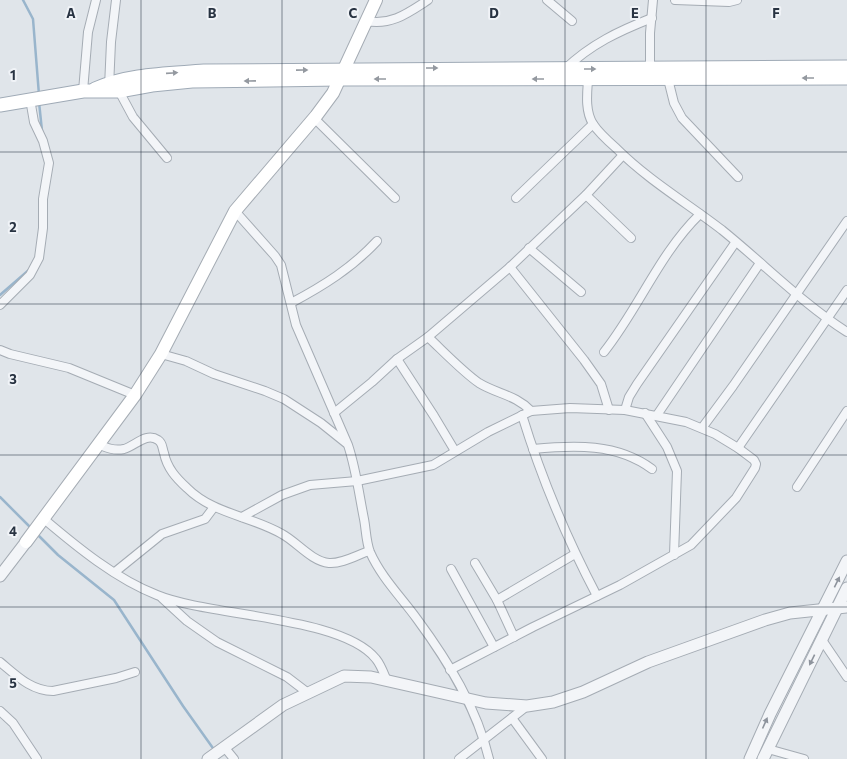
<svg xmlns="http://www.w3.org/2000/svg" width="847" height="759" viewBox="0 0 847 759" font-family="Commissioner,sans-serif">
<rect width="100%" height="100%" fill="#e0e5ea"/>
<g fill="none" stroke-linecap="round" stroke-linejoin="round">
<!-- stream -->
<g stroke="#99b5cc" stroke-width="2.5">
<polyline points="23,0 33,19 39,95"/>
<polyline points="39,102 42,131"/>
<polyline points="0,295 30,269"/>
<polyline points="0,497 32,529"/>
<polyline points="37,534 58,555 114,600 183,706 215,751"/>
</g>
<defs>
<g id="minor">
<polyline points="547,0 572,21"/>
<polyline points="675,0 729,2 737,0"/>
<path d="M366 21C391 26 408 13 428 0"/>
<path d="M565 69C591 44 619 31 652 18"/>
<polyline points="650,71 650,33 653,0"/>
<polyline points="668,79 674,103 682,118 738,177"/>
<path d="M588 80C587 94 585 111 593 124 599 133 608 141 616 148 648 180 687 203 722 230 764 264 802 303 847 332"/>
<polyline points="109,87 111,42 116,0"/>
<polyline points="83,91 88,32 96,0"/>
<polyline points="119,91 133,117 167,158"/>
<polyline points="314,118 395,198"/>
<polyline points="586,195 631,238"/>
<polyline points="516,198 593,124"/>
<path d="M235 211 275 256 281 265 296 325 348 445C356 469 359 494 364 519 366 529 366 542 370 552 381 577 401 597 417 619 448 661 477 708 489 759"/>
<polyline points="529,248 581,292"/>
<polyline points="510,267 584,360 601,384 609,410"/>
<path d="M291 303C323 286 352 268 377 241"/>
<polyline points="0,305 30,275 39,258 43,228 43,199 49,163 43,141 34,122 30,99"/>
<path d="M428 337C443 351 463 372 479 383 497 394 516 395 531 411"/>
<polyline points="0,350 10,354 69,368 135,395"/>
<path d="M604 352C639 308 659 254 700 214"/>
<polyline points="161,354 186,361 214,374 265,391 284,399 321,423 346,443"/>
<polyline points="397,359 434,416 455,451"/>
<polyline points="625,410 629,397 637,384 735,243"/>
<polyline points="334,413 372,382 397,359 428,337 510,267 586,195 623,155"/>
<polyline points="645,413 667,447 677,471 674,555"/>
<path d="M522 415C541 477 567 539 597 596"/>
<polyline points="657,415 760,263"/>
<polyline points="702,428 733,386 847,221"/>
<path d="M98 444C107 448 114 451 124 449 135 446 146 432 158 440 163 443 162 448 164 453 167 468 176 478 187 488 213 514 251 516 282 534 297 542 311 561 329 563 342 564 357 555 369 551"/>
<polyline points="738,448 847,290"/>
<path d="M533 449C574 445 617 443 652 469"/>
<polyline points="797,487 847,411"/>
<polyline points="242,517 282,495 310,485 357,481 433,465 488,432 531,411 570,408 625,410 686,422 715,434 738,448 754,460 756,464 755,468 736,498 691,545 620,585 533,627 450,670"/>
<path d="M44 519C77 547 116 579 157 595 210 617 342 616 376 659 381 665 384 674 387 681"/>
<polyline points="475,563 497,600 514,637"/>
<polyline points="451,569 494,647"/>
<polyline points="115,572 162,534 205,519 214,507"/>
<polyline points="162,598 187,621 217,642 287,677 308,693"/>
<polyline points="497,600 575,554"/>
<polyline points="822,640 847,677"/>
<path d="M0 662C16 675 31 691 53 691L116 678 135 672"/>
<polyline points="0,711 13,723 37,759"/>
<polyline points="512,718 542,759"/>
<polyline points="225,748 234,759"/>
<polyline points="768,749 804,759"/>
<polyline points="459,759 527,706"/>
</g>
<g id="tertiary">
<polyline points="0,576 26,542"/>
<polyline points="208,759 283,705 344,676 371,677 486,703 527,706 553,702 583,692 648,662 765,620 790,613 847,607"/>
<polyline points="750,759 770,714 847,561"/>
<polyline points="763,759 847,588"/>
</g>
<polyline id="secondary" points="26,542 135,395 161,354 235,211 316,116 333,93 376,0"/>
<g id="primary">
<path d="M95 89C127 74 168 74 204 71L847 67"/>
<polyline points="0,105 83,91 119,91 152,85 192,81 340,79 847,78"/>
</g>
</defs>
<!-- minor casing -->
<use href="#minor" stroke="#a5acb4" stroke-width="10"/>
<!-- tertiary casing -->
<use href="#tertiary" stroke="#a5acb4" stroke-width="13"/>
<!-- secondary casing -->
<use href="#secondary" stroke="#a5acb4" stroke-width="14"/>
<!-- primary casing -->
<use href="#primary" stroke="#9faab6" stroke-width="15"/>
<!-- minor -->
<use href="#minor" stroke="#f3f5f8" stroke-width="8"/>
<!-- tertiary -->
<use href="#tertiary" stroke="#f3f5f8" stroke-width="11"/>
<!-- secondary -->
<use href="#secondary" stroke="#fff" stroke-width="12"/>
<!-- primary -->
<use href="#primary" stroke="#fff" stroke-width="13"/>
</g>
<!-- one-way arrows -->
<defs><path id="oneway-solid" d="M-6-.8H1V-3.2L6.5 0L1 3.2V.8H-6Z"/></defs>
<g fill="#9499a0">
<use href="#oneway-solid" transform="translate(432 68)"/>
<use href="#oneway-solid" transform="translate(590 69)"/>
<use href="#oneway-solid" transform="translate(302 70) rotate(-1)"/>
<use href="#oneway-solid" transform="translate(172 73) rotate(-4)"/>
<use href="#oneway-solid" transform="translate(808 78) rotate(180)"/>
<use href="#oneway-solid" transform="translate(380 79) rotate(180)"/>
<use href="#oneway-solid" transform="translate(538 79) rotate(-180)"/>
<use href="#oneway-solid" transform="translate(250 81) rotate(179)"/>
</g>
<g fill="#8e949d">
<use href="#oneway-solid" transform="translate(837 582) rotate(-64)"/>
<use href="#oneway-solid" transform="translate(812 660) rotate(116)"/>
<use href="#oneway-solid" transform="translate(765 723) rotate(-66)"/>
</g>
<!-- grid -->
<path fill="none" stroke="#283342" stroke-width="1" stroke-opacity="0.55" d="M141 0V759M282 0V759M424 0V759M565 0V759M706 0V759M0 152H847M0 304H847M0 455H847M0 607H847"/>
<g font-size="13" text-anchor="middle" font-weight="bold" fill="#283342" stroke="#f0f3f7" stroke-width="4" stroke-linejoin="round" paint-order="stroke">
<text x="71" y="18">A</text>
<text x="212" y="18">B</text>
<text x="353" y="18">C</text>
<text x="494" y="18">D</text>
<text x="635" y="18">E</text>
<text x="776" y="18">F</text>
<text x="13" y="80">1</text>
<text x="13" y="232">2</text>
<text x="13" y="384">3</text>
<text x="13" y="536">4</text>
<text x="13" y="688">5</text>
</g>
</svg>
